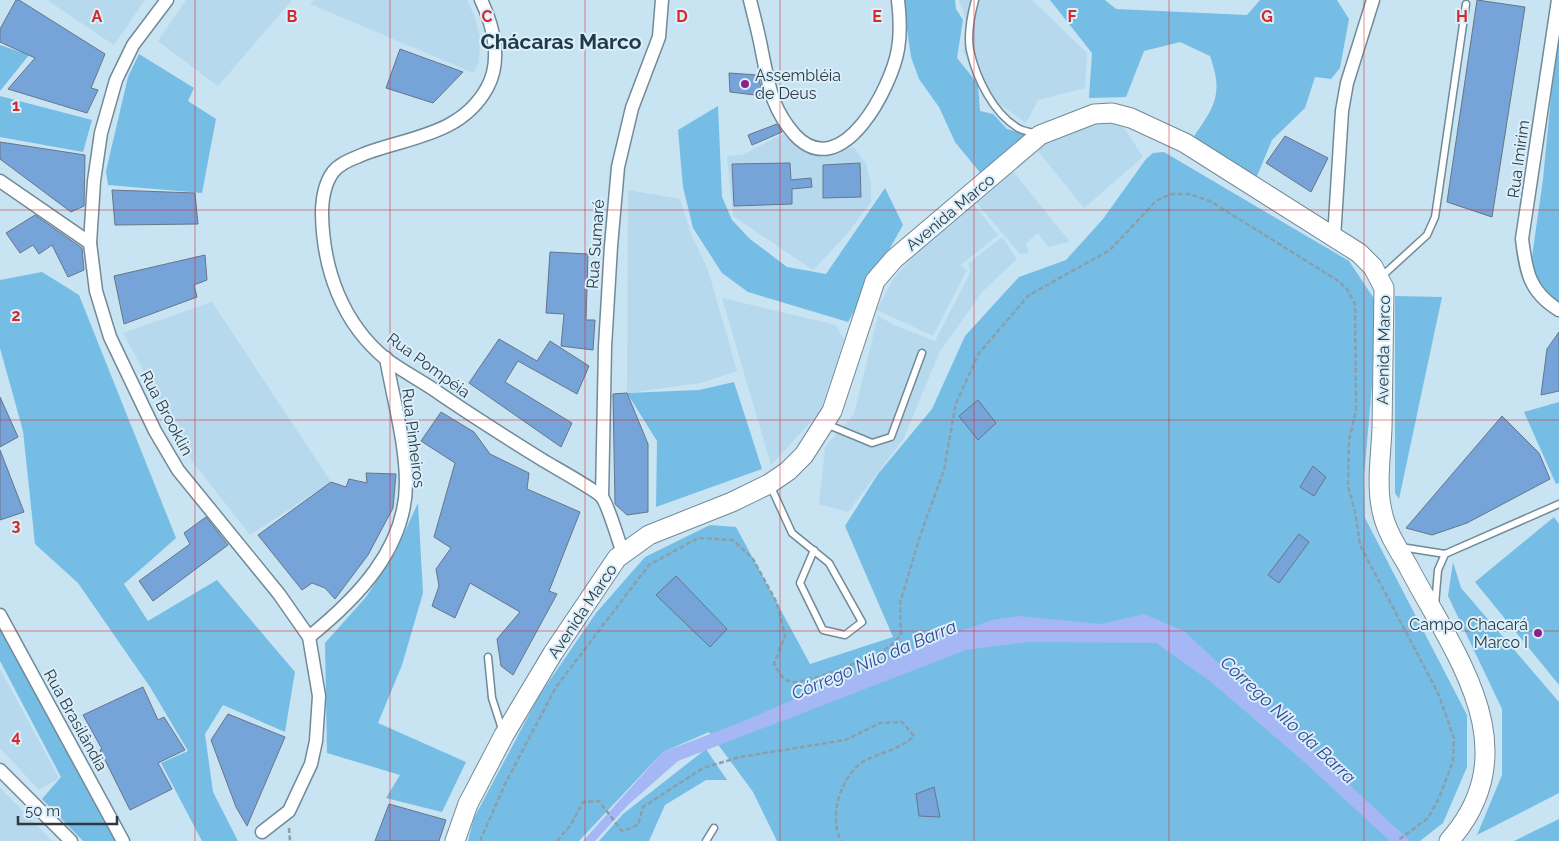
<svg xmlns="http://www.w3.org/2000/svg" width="1559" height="841" viewBox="0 0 1559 841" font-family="Raleway,sans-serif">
<rect width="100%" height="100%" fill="#c8e3f2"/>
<!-- built -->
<g fill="#b7d9ed">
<polygon points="47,0 145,0 114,45"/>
<polygon points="186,0 292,0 218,86 158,41"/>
<polygon points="314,0 467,0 476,20 480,38 479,62 474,73 310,4"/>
<polygon points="959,0 1032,0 1087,53 1085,88 1038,100 1026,123 983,92 963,51 967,24"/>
<polygon points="1105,121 1120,122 1143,157 1084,208 1034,146"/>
<polygon points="783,134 798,146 810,152 832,153 854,147 866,164 871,184 871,202 847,234 813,270 733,216 727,156 742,155"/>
<polygon points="1012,170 1070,242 1048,247 1038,233 1026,243 1029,253 1020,254 976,202"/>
<polygon points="628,190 680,199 691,234 708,270 737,371 701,383 627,393"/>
<polygon points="974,205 998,235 961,265 967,270 933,336 877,310 893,279 917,252"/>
<polygon points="1002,237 1017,259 983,291 939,353 904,438 848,512 819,504 825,447 854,414 878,316 894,325 935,341 971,271 968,264"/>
<polygon points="722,298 836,325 844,340 820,412 771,465"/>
<polygon points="212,302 331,482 250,535 192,461 123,333"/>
<polygon points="0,669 59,778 39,790 0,748"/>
<polygon points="0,788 52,841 0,841"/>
</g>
<!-- green -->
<g fill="#76bde5">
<polygon points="903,0 955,0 956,9 963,20 957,58 978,84 980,111 993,114 1007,129 1029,135 982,175 955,142 939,107 919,79 911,57"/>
<path d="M1050 0H1105L1116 9 1247 15 1260 0H1337L1349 19 1340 68 1331 79 1315 77 1305 108 1272 140 1255 181 1194 136C1216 105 1223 93 1210 56L1180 42 1144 51 1126 97 1089 98 1092 53Z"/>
<polygon points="1559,44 1559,303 1538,285 1532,257 1543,179 1556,45"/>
<polygon points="0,45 29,55 0,91"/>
<polygon points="139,54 194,88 188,101 216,119 202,193 108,185 106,171 128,77"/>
<polygon points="0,96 92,120 83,152 0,137"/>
<polygon points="718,106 722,197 732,220 750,239 787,267 826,274 885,188 903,225 848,322 748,292 722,273 693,228 683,187 678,130"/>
<polygon points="1164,152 1349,261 1375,300 1372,385 1364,477 1365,518 1467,715 1467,767 1443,823 1420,841 777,841 753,792 709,732 663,752 579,841 468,841 474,818 539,696 596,613 645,557 710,525 736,527 810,664 893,637 845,526 878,474 932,409 965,336 1019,277 1066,260 1103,219 1146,159 1153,153"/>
<polygon points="42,272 79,295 176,538 124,584 148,621 217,580 295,672 285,732 223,705 205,734 213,792 238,841 202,841 161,763 188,751 150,687 78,583 35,544 23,431 0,348 0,280"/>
<polygon points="1395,296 1442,297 1399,499 1395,493"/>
<polygon points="734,382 762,469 656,507 657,441 627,393 699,390"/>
<polygon points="1559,402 1559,483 1556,484 1524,412"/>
<polygon points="418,503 423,593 402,665 378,723 466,762 442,812 386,798 400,775 327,753 325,643 366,597 396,551"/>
<polygon points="1554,517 1559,524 1559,685 1475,582"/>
<polygon points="1453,562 1461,588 1559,702 1559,793 1477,835 1502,775 1502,709 1448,596"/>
<polygon points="0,619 120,841 83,841 42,799 61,777 0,661"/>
<polygon points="706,749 727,780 706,780 665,805 649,841 599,841 623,814"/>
<polygon points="1559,819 1559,841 1514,841"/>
</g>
<!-- water -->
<polygon fill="#a6b7f6" points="1144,614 1184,631 1410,841 1390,841 1303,761 1210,681 1156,643 1027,642 966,650 678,761 628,805 595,841 583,841 663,752 736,724 928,643 992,620 1019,616 1101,624"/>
<!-- building -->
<g fill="#76a3d8" stroke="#667689">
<polygon points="16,0 19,0 105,54 91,88 98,90 87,113 8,89 35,58 0,42 0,29"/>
<polygon points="1477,0 1525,7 1492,217 1447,202"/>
<polygon points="400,49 463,72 433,103 386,88"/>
<polygon points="729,73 758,75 763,96 730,92"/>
<polygon points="777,124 782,132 752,145 748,135"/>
<polygon points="1285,136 1328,158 1311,192 1266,163"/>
<polygon points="0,142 85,155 84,206 71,212 0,159"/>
<polygon points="790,163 791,180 811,178 812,187 792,189 792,204 734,206 732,164"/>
<polygon points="860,163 861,197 823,198 823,165"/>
<polygon points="112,190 195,193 198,224 115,225"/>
<polygon points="35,215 82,248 84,270 68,277 52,245 39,254 33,245 20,253 6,233"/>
<polygon points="550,252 588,254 586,320 595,320 593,350 561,346 564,314 546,313"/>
<polygon points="205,255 207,280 194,285 197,297 124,324 114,276"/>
<polygon points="1559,332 1559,391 1541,395 1547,349"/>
<polygon points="499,339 537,361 550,341 589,366 577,394 518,361 505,382 572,423 561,447 469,383"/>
<polygon points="627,393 648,444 648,512 627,515 615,504 613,394"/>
<polygon points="0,397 18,437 0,447"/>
<polygon points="978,400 996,423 978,440 959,416"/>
<polygon points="441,412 474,432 490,454 529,473 527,489 580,512 549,591 557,594 513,675 501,666 497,639 520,612 470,583 455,618 432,606 439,586 436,569 451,548 434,537 455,463 421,441"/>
<polygon points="1502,416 1539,453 1550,479 1467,523 1432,535 1406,528"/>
<polygon points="0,450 24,512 0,520"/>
<polygon points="1313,466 1326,477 1314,496 1300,487"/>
<polygon points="366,473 396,474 393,508 368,555 335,599 325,588 312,583 302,590 258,535 331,482 346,487 349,479 367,483"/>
<polygon points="206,517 228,545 153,601 139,581 190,544 184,533"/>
<polygon points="1299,534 1309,542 1279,583 1268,575"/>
<polygon points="676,576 727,629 710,647 656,595"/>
<polygon points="143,687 158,720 164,717 185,750 158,763 172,789 130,810 100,750 102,749 83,715"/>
<polygon points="228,714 285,737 247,826 236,807 211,740"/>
<polygon points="934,787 940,817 919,816 916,794"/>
<polygon points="389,804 446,820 439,841 375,841"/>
</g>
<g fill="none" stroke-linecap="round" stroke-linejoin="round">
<defs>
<g id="lane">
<path d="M975 0C971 15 967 34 970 50 976 78 993 113 1018 128 1023 131 1031 132 1037 134"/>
<polyline points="1381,277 1427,235 1435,217 1466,4"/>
<polyline points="826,424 872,443 891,437 922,353"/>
<polyline points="770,485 792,533 829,563 862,622 845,635 823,630 800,583 814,550"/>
<polyline points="1401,547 1445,554 1559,504"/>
<polyline points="1435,605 1438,570 1445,554"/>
<polyline points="488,657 492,698 502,729"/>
<polyline points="706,841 714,828"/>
</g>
<g id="street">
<polyline points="167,0 133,45 116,80 101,133 94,181 90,243 96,291 110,337 155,431 178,470 279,594 309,637 319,696 316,741 311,764 289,811 262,832"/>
<path d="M481 0C494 27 502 61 487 88 461 135 409 137 364 154 353 159 341 162 333 172 325 183 322 200 322 214 323 269 342 323 386 359 401 370 418 379 433 389 469 414 504 436 541 459 552 466 596 490 602 497 609 507 618 540 623 553"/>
<path d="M750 0C754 17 759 34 762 52 769 85 771 108 795 135 842 185 892 86 898 49 901 32 900 17 898 0"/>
<path d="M1558 0 1522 239C1526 271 1529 292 1559 310"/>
<polyline points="0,181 90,243"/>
<polyline points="1334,238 1342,111 1347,83 1373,0"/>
<polyline points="602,497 605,347 611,246 618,167 632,108 659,37 662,0"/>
<polyline points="0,615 123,841"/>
<path d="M309 637C356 599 406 549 406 483 406 443 393 398 386 358"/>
<polyline points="0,770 71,841"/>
</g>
<path id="secondary" d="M455 841 468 804 504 735 553 653 617 558 649 535 732 502 769 484 788 471 804 455 832 411 875 281 894 259 1040 135 1094 114 1112 113 1131 118 1185 143 1359 253 1373 267 1384 288C1383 335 1383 381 1382 428 1381 455 1376 485 1382 511 1386 531 1398 549 1408 566 1454 654 1531 748 1449 841"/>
</defs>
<!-- lane casing -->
<use href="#lane" stroke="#718a98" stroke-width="9"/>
<!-- street casing -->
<use href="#street" stroke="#718a98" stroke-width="15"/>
<!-- secondary casing -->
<use href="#secondary" stroke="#718a98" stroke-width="21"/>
<!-- path -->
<g stroke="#8a9faa" stroke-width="2.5" stroke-dasharray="5 2.5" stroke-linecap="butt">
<polyline points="289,828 290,841"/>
<path d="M480 841 506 782 556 687 649 565 698 538 733 540 753 559 777 603 785 636 774 664C779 672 782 680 792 682 808 684 876 656 890 646 894 643 898 638 901 635L900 603 920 536 944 470 956 403 979 353 1029 295 1110 250 1156 201 1171 194H1189L1210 201 1337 280 1347 289 1355 304 1356 410 1349 440 1348 486 1355 512 1360 545 1438 693 1454 738 1453 761 1439 798 1428 818 1397 841"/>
<path d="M557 841 570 826 583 802 599 801 622 831 638 825 643 807 703 768 740 757 845 740 880 723 902 722 914 736C899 751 877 752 860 764 839 781 829 818 841 841"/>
</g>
<!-- lane -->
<use href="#lane" stroke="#fff" stroke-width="6"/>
<!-- street -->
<use href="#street" stroke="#fff" stroke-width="12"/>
<!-- secondary -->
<use href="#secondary" stroke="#fff" stroke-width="19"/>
</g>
<!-- grid -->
<path fill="none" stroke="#d62828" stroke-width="1" stroke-opacity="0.55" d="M195 0V841M390 0V841M585 0V841M780 0V841M974 0V841M1169 0V841M1364 0V841M0 210H1559M0 420H1559M0 631H1559"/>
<!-- markers -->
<g fill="#8d2286" stroke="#daeffc" stroke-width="2">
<circle cx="745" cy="84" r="5"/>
<circle cx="1538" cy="633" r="5"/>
</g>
<g text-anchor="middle" stroke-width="4" stroke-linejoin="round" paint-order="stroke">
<!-- poi labels -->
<g font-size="16" fill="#2f3a40" stroke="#daeffc" text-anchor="start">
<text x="755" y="81">Assembléia<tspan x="755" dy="18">de Deus</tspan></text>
<text x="1528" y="630" text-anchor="end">Campo Chacará<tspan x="1528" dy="18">Marco I</tspan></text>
</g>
<!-- street labels -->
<g font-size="16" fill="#2f3a40" stroke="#daeffc">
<text transform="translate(1518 159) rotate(-82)" y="6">Rua Imirim</text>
<text transform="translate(950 212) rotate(-40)" y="6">Avenida Marco</text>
<text transform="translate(595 244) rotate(-86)" y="6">Rua Sumaré</text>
<text transform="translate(1383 350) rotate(-89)" y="6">Avenida Marco</text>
<text transform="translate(429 365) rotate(36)" y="6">Rua Pompéia</text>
<text transform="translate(167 413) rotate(62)" y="6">Rua Brooklin</text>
<text transform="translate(414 438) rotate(83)" y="6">Rua Pinheiros</text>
<text transform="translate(582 611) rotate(-56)" y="6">Avenida Marco</text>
<text transform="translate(76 720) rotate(61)" y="6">Rua Brasilândia</text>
</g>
<!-- water labels -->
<g font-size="18" font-style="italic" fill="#3a4791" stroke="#daeffc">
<text transform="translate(874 660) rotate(-23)" y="6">Córrego Nilo da Barra</text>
<text transform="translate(1288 720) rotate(43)" y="6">Córrego Nilo da Barra</text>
</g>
<!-- district labels -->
<g font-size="21" font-weight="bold" fill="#233946" stroke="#daeffc">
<text x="561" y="49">Chácaras Marco</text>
</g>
</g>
<g font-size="16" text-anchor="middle" font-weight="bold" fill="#d62828" stroke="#daeffc" stroke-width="4" stroke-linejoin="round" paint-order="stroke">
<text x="97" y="22">A</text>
<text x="292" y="22">B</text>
<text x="487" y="22">C</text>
<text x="682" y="22">D</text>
<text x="877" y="22">E</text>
<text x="1072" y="22">F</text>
<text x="1267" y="22">G</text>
<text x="1462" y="22">H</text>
<text x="16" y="111">1</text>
<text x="16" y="321">2</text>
<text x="16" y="531">3</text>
<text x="16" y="742">4</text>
</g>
<!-- scale -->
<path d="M18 816v8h99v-8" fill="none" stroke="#2f3a40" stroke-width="2.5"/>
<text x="25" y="816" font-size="15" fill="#2f3a40" stroke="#daeffc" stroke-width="4" paint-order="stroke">50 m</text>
</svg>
